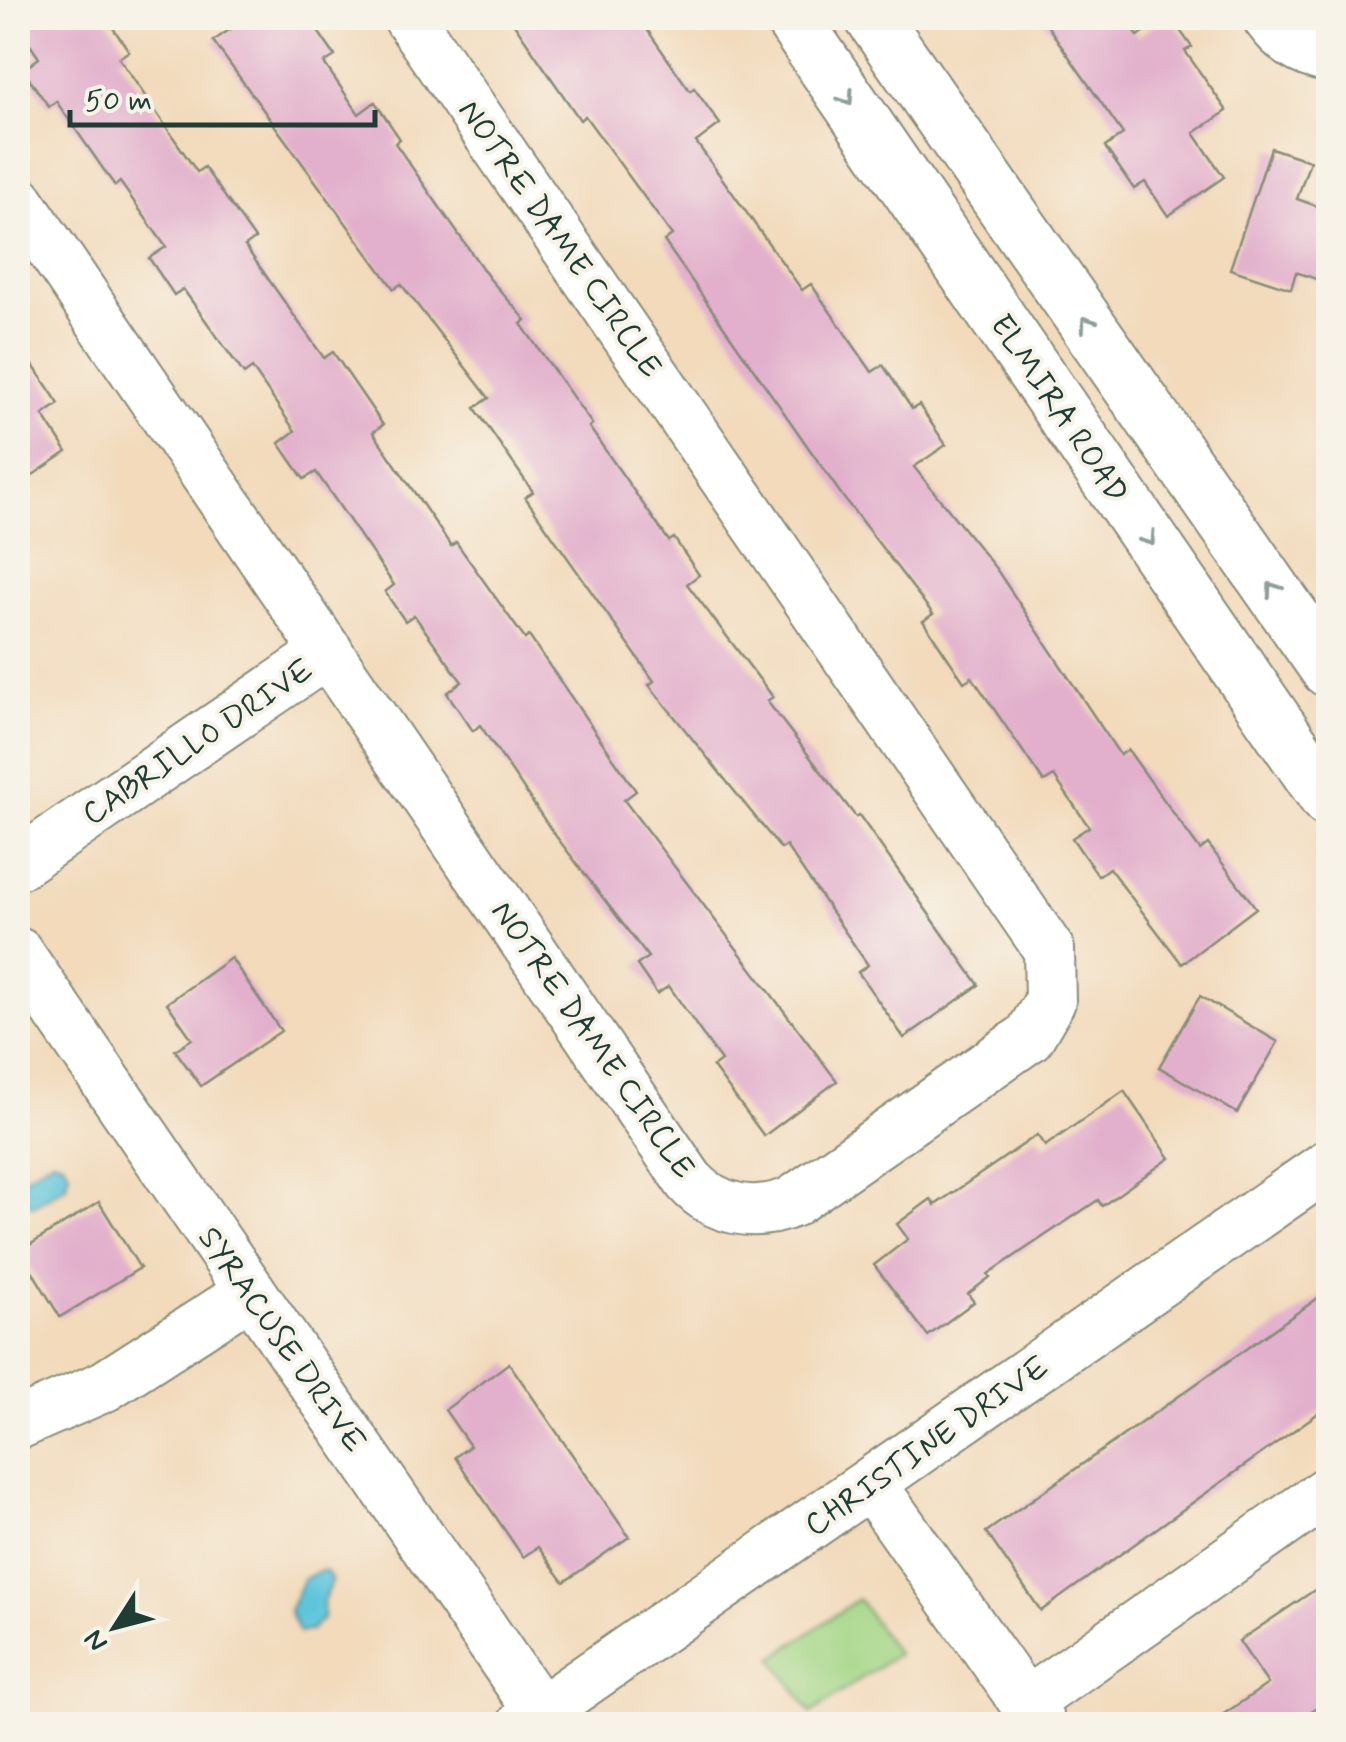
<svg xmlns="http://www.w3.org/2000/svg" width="1346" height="1742" viewBox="0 0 1346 1742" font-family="Mynerve,sans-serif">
<rect width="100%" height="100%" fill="#f7f3e8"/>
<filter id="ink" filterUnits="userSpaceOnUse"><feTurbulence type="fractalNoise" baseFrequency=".01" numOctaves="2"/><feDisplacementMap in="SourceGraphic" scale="20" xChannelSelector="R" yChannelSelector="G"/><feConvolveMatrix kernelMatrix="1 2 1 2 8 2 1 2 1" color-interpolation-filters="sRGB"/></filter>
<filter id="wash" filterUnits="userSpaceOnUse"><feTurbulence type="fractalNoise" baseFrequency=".0048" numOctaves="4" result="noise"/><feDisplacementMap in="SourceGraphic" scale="40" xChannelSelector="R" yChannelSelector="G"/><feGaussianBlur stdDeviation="2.25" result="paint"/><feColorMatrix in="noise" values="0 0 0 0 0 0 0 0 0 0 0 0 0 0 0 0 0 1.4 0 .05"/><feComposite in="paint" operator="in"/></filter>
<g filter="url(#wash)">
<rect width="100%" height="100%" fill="#f2dabb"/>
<!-- green -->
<polygon fill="#a2d584" stroke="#60895c" stroke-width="2.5" points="858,1599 897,1654 811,1713 773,1658"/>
<!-- water -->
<g fill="#5ec5db" stroke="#3e8188" stroke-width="2.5">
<path d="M52 1159 63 1162 69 1172 66 1186 33 1206C20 1202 17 1193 18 1181Z"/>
<polygon points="319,1571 326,1571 332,1580 323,1602 323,1619 311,1630 299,1633 289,1611 303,1580"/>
</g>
<g id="blocks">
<!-- building -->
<g fill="#e2b0cc">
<polygon points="18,18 106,18 129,51 119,58 197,172 204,167 255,239 245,246 324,358 333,352 383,425 373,432 451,546 456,542 525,639 529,636 636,791 624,800 837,1081 764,1136 713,1067 721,1061 669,986 657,994 637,965 648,957 552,831 480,725 473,731 447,693 462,682 414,615 405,621 385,592 394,585 316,472 304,479 279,443 295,431 252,368 244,374 183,289 174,295 149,258 166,247 120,182 115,186 56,101 49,107 23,70 39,58 18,27"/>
<polygon points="247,18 309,18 335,56 324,63 359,114 375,102 400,139 395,143 489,278 526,320 521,324 592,424 589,427 669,541 674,538 699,575 687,584 773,697 767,701 856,817 859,815 979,985 904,1038 858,972 868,965 786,846 781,849 649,685 654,681 525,497 533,492 475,408 489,398 401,284 394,289 213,41"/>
<polygon points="510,18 639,18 690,91 694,88 720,124 696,142 802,290 811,284 872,372 883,365 912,409 919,405 946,445 914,467 997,570 1120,755 1128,750 1200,850 1208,844 1256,908 1182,964 1109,868 1098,876 1072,838 1089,827 1054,776 1044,782 972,677 964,682 923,621 933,614 843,497 664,241 672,235 585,116 580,120"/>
<polygon points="1042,18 1125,18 1138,36 1164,18 1171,18 1192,47 1185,51 1227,111 1194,133 1224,177 1168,216 1145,182 1134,189 1105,147 1123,134"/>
<polygon points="1271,148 1310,161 1297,199 1328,210 1328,283 1296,272 1291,289 1230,269"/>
<polygon points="18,343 59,404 43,415 67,452 18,485"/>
<polygon points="231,958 281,1031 201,1086 175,1050 192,1039 167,1003"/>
<polygon points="1200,996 1278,1042 1237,1113 1159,1067"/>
<polygon points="1124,1091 1170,1158 1102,1206 1098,1200 988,1274 990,1277 968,1294 974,1302 928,1336 874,1265 908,1239 897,1224 931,1199 935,1205 1037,1135 1045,1146"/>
<polygon points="99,1202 140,1268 60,1317 20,1251"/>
<polygon points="1328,1291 1328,1406 1041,1611 986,1532"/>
<polygon points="509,1363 629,1537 564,1582 538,1547 523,1557 455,1457 470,1446 445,1410"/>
<polygon points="1328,1581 1328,1700 1292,1724 1209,1724 1268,1684 1239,1641"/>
</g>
</g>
</g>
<g filter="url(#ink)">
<use href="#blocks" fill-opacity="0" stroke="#888c78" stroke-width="2.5"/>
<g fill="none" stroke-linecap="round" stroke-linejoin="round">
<defs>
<g id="minor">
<path d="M1268 18C1284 40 1301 52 1328 57"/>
<path d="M18 200 689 1181C715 1210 755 1218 792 1202L1029 1037 1050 1001 1049 950 409 18"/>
<polyline points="18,864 328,652"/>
<polyline points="18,953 548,1724"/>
<polyline points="18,1424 105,1386 251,1292"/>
<polyline points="871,1484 1040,1724"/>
<polyline points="1025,1704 1328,1491"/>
<polyline points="523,1724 1328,1165"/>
</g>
<g id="major">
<polyline points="792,18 1328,799"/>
<polyline points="873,18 1328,669"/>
</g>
</defs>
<!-- minor casing -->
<use href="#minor" stroke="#888c78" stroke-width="54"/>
<!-- major casing -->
<use href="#major" stroke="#888c78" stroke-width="59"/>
<!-- minor -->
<use href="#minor" stroke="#fff" stroke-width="50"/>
<!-- major -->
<use href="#major" stroke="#fff" stroke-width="55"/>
</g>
<!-- one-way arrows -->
<defs><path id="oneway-chevron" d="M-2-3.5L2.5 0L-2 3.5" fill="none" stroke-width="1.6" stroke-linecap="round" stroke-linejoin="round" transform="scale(2.5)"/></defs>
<g stroke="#8f9e9a">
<use href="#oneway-chevron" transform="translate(847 98) rotate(56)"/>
<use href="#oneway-chevron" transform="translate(1087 323) rotate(-125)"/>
<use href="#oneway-chevron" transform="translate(1149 539) rotate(56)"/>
<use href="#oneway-chevron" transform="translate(1273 589) rotate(-125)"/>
</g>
</g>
<g text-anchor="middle" stroke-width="8" stroke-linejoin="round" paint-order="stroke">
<!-- street labels -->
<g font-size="32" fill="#1f3d34" stroke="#f7f3e8">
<text transform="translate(561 238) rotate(55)" y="11">NOTRE DAME CIRCLE</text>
<text transform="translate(1060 408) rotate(56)" y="11">ELMIRA ROAD</text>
<text transform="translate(197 741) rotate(-34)" y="11">CABRILLO DRIVE</text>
<text transform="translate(594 1039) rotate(55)" y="11">NOTRE DAME CIRCLE</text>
<text transform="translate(283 1339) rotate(55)" y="11">SYRACUSE DRIVE</text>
<text transform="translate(926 1445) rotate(-35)" y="11">CHRISTINE DRIVE</text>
</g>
</g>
<!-- margin -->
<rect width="1346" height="1742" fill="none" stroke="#f7f3e8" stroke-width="60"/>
<!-- north arrow -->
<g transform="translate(115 1627) rotate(234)" stroke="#f7f3e8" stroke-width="8" paint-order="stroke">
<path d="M0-8L18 38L0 25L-18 38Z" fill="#1f3d34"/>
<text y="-15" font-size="28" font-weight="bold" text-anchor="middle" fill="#1f3d34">N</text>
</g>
<!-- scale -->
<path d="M70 110v15h305v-15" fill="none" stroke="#1f3d34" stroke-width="5"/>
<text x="85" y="110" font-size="30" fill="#1f3d34" stroke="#f7f3e8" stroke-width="8" paint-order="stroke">50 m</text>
</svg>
